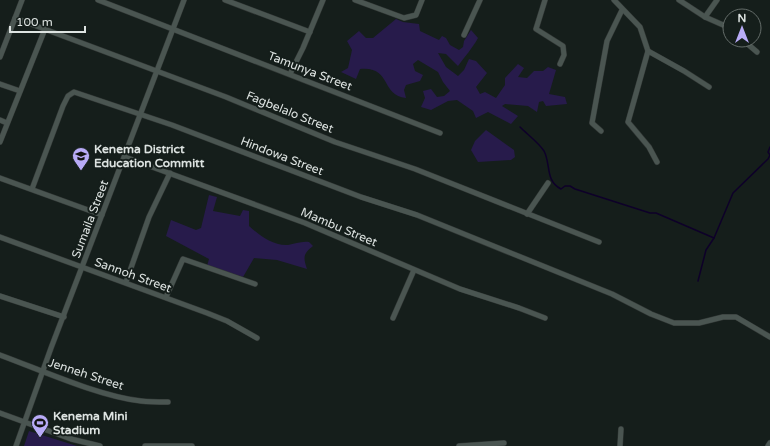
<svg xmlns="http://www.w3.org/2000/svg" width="770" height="446" viewBox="0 0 770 446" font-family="'Varela Round',sans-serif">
<rect width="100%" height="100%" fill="#151e1b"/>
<!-- green -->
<g fill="#271b4b">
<path d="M396 19 403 22 419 24 420 31 439 40 442 36 446 38 450 45 459 50 463 47 464 41 471 30 478 38C472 49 465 56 458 66L446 54 438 53 446 67 458 76 464 70 469 59 476 61 487 73 476 87 480 94 485 92 496 98 505 85V78L518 64 524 68 518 77 527 78 534 71H543L548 67 556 70 549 94 565 97 567 104 546 106 543 101 539 102 537 112 528 106 505 104 502 106 518 116 511 124 488 112 476 118 473 111 457 100 448 101 431 110 421 107 425 98 423 91 431 89 437 97 444 96 450 91 443 82 438 72 418 60 413 64 415 71 423 75 420 81 406 85 404 90 406 98C380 95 392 66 360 69L356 79 341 72 348 68 352 50 347 41 359 31 366 38H373Z"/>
<polygon points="486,130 514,150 515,157 511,160 478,162 471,150 475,141"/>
<path d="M209 195 217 197 213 211 240 216 243 210 249 211V226C259 235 273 246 288 245 295 244 301 241 309 242L313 246C303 254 303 257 307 269L277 260 254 258 243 277 207 266 209 259 166 236 171 220 196 230 201 228Z"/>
<polygon points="29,431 77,446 24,446"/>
</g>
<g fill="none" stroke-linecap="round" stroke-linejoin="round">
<!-- stream -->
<g stroke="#0e0029" stroke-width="1.5">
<path d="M520 127C527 134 539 143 544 151 551 164 545 181 561 189L565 186H570L575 189 650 213H656L714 238"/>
<polyline points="698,281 706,250 714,238 733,193 768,159 770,155 768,152 770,147"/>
</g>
<defs>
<g id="minor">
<polyline points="98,0 440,133"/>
<polyline points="225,0 310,32"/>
<polyline points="355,0 404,18 416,15 422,0"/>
<polyline points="545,0 536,29 563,46 564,55 560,64"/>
<polyline points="614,0 640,27 648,51 628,122 649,147 657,162"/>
<polyline points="679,0 705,17 730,28"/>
<polyline points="705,17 717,0"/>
<polyline points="15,18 226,97 335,142 415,169 599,242"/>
<polyline points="464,35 480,0"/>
<polyline points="743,40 757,52"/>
<polyline points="648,51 684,71 709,87"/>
<polyline points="0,57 22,0"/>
<polyline points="290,74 303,48 323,0"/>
<polyline points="0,84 20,91"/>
<polyline points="0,120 7,123"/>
<polyline points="601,131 592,123 607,41 622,10"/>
<polyline points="0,142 45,29"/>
<polyline points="125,157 305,223 460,289 519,308 545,318"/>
<polyline points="0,178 102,215"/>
<polyline points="32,189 63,106 68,96 74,92 172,125 361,197 417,215 612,294 651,314 674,323 699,323 723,317 736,317 770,337"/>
<polyline points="527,214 548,183"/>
<polyline points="0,237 207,313 227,321 257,338"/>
<polyline points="126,282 149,217 170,173"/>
<polyline points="0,296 64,317"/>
<polyline points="166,297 183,259 255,284"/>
<polyline points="393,318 414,270"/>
<path d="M0 355C41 370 98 396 141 401 150 402 159 402 168 402"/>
<polyline points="0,413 71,439 100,446"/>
<polyline points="16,446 51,348 184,0"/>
<polyline points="145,446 192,446"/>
<polyline points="459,446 504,443"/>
<polyline points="620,446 621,429"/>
<polyline points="768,446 770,443"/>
</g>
</defs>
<!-- minor casing -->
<use href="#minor" stroke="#323836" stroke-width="6"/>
<!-- minor -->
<use href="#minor" stroke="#4a5551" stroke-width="5"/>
</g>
<!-- icons -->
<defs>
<symbol id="school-pin" viewBox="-11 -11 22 30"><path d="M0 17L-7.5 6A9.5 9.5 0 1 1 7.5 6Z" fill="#b8abf7" stroke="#151e1b"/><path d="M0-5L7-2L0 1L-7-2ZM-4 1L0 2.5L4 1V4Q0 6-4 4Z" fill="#111"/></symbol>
<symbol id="stadium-pin" viewBox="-11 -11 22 30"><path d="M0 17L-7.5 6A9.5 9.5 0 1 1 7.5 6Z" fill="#b8abf7" stroke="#151e1b"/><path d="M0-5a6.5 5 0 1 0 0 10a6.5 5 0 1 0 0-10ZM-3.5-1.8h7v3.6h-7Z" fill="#111"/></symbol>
</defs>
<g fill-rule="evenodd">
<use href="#school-pin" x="71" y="146" width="20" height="27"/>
<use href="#stadium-pin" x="30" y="413" width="20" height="27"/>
</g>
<g text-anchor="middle" stroke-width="4" stroke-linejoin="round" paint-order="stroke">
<!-- street labels -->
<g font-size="12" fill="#dde3e1" stroke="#151e1b">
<text transform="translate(310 71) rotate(21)" y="4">Tamunya Street</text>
<text transform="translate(290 112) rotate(22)" y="4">Fagbelalo Street</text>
<text transform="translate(282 156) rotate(21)" y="4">Hindowa Street</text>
<text transform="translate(90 219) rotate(-69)" y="4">Sumaila Street</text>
<text transform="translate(339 227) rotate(23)" y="4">Mambu Street</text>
<text transform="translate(133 275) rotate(20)" y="4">Sannoh Street</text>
<text transform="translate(86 374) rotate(18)" y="4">Jenneh Street</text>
</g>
<!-- poi labels -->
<g font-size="12" font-weight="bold" fill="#dde3e1" stroke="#151e1b" text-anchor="start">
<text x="94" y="153">Kenema District<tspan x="94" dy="14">Education Committ</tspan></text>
<text x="53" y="420">Kenema Mini<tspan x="53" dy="14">Stadium</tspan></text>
</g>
</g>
<!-- north arrow -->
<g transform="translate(742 28)"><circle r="19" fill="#151e1b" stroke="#656d6a"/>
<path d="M0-3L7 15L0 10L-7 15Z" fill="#b8abf7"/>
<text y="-6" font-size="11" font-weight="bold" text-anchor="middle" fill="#dde3e1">N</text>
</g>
<!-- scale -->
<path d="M10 26v6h75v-6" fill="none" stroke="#dde3e1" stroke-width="2"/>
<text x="16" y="26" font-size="12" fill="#dde3e1" stroke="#151e1b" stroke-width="3" paint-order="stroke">100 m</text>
</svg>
